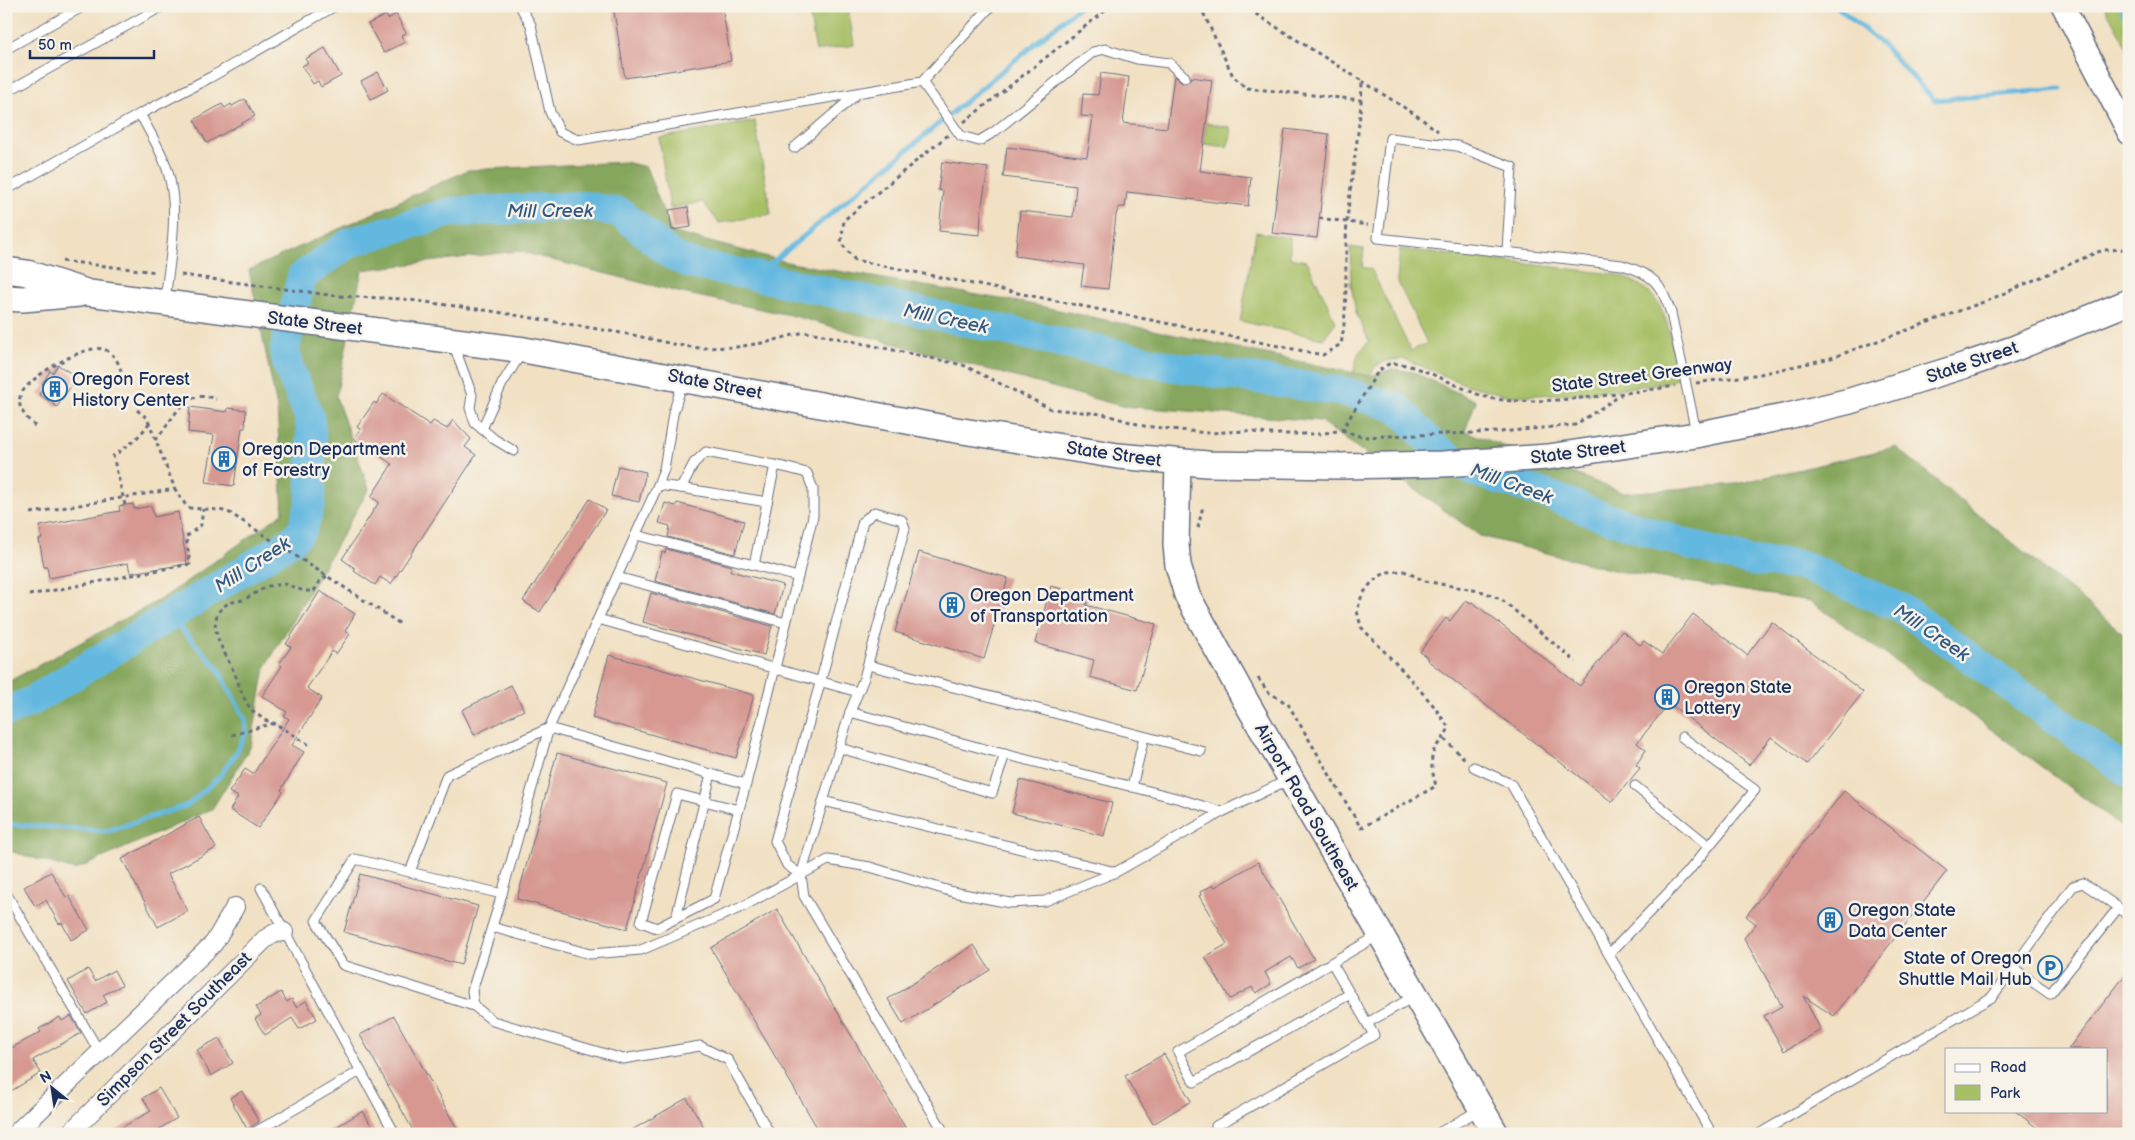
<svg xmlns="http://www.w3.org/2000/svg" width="2135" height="1140" viewBox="0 0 2135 1140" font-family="'Balsamiq Sans',sans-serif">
<rect width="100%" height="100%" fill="#f7f3e8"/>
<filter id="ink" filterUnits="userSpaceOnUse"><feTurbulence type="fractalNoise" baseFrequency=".02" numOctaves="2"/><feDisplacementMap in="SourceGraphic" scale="10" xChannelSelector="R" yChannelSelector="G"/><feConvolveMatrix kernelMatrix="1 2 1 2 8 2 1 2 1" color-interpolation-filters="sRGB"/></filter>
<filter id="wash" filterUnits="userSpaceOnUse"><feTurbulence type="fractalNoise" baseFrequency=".0096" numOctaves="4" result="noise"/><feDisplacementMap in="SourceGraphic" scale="20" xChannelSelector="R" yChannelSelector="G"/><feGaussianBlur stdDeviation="1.12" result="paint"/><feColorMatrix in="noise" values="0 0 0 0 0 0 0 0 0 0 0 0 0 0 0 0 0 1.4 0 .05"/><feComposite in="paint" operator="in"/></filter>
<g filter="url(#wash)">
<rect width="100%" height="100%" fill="#f1e0c2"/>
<!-- green -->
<g fill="#a7c066" stroke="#617862">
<polygon points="808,6 848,6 854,45 816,51"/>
<polygon points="2104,6 2129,6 2129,51"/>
<polygon points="755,121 771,214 719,223 703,202 670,208 659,138"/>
<polygon points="1206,123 1230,127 1231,136 1227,147 1204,144"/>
<polygon points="1256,232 1290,238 1290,258 1307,261 1336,322 1323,339 1240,321"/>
<path d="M1350 247 1364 249 1362 267 1371 269 1411 351 1427 343 1397 280 1400 249 1613 274C1670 289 1668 328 1678 378L1670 382 1588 393 1510 396 1467 385 1404 359 1386 361 1376 366 1369 376 1353 373 1358 354 1369 341 1356 313 1351 285Z"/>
</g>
<!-- forest -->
<polygon fill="#85a65b" stroke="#506a5c" points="625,162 646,167 671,232 791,263 1030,304 1369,376 1392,369 1413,372 1476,401 1465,431 1624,493 1736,484 1896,447 2129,638 2129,834 2104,813 1977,719 1810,601 1617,571 1480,536 1320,421 1121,406 790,315 682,293 517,251 362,270 336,397 369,489 265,668 251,746 212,809 75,870 6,850 6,683 163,598 283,513 277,408 249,270 468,170"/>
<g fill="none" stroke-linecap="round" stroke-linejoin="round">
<!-- stream -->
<g stroke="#64b8e0" stroke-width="5">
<polyline points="1836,6 1883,45 1934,100 2061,89"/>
<polyline points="2121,6 2129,27"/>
<polyline points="756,276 1080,6"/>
<polyline points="6,824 107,831 188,805 220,776 236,753 246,733 245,719 217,667 180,628 176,613"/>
</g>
<!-- river -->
<polyline stroke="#64b8e0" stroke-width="30" points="6,712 32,701 293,540 303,528 311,501 311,429 309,416 287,363 285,348 302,276 351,242 451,212 585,206 621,213 670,254 691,264 756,276 1175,367 1346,392 1398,408 1438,450 1475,472 1546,494 1596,514 1693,546 1750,561 1801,565 1903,609 2129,773"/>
</g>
<g id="blocks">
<!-- building -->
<g fill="#d69891">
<polygon points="613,6 722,6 731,61 625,78"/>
<polygon points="396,14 406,33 401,36 405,42 384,53 368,24 386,15 388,19"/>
<polygon points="325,48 341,76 321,87 318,81 313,84 302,66 308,63 305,59"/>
<polygon points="378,72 388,90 371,99 361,81"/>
<polygon points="1101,73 1129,77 1123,123 1167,128 1174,76 1184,83 1189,81 1191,77 1212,80 1200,171 1251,177 1248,206 1127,192 1125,207 1119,207 1116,215 1108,289 1081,286 1084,265 1015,256 1020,211 1073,217 1076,186 1003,177 1007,147 1087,157 1093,117 1081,116 1083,94 1098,95"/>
<polygon points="245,99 255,116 207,143 194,120 222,104 225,108 231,104 232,106"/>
<polygon points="1285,129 1329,134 1317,238 1272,233"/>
<polygon points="942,162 988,168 981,211 980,235 939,231 943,191 938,190"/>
<polygon points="688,207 691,227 672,230 669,210"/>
<polygon points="58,365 77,377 57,407 39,394 45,385 42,384 50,371 53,373"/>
<polygon points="383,394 430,425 433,421 447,429 453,420 471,439 465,447 476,455 391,584 380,577 375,585 354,571 356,569 342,559 379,502 371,497 392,464 354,439 360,429 357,427 374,402 376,404"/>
<polygon points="190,407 227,412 228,408 246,410 245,428 242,428 234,486 206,482 214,435 188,432"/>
<polygon points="618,466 646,472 639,502 611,496"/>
<polygon points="590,499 606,510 540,612 523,601"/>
<polygon points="665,503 676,506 677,503 744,521 735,554 668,537 670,526 659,523"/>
<polygon points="133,504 134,509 151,506 154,517 178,512 187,564 130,573 128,563 49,578 47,567 44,567 39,539 42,539 40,526 120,511 119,506"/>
<polygon points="666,549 732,566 730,571 783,585 775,614 655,581 662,552 665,553"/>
<polygon points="919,552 1008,578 984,659 895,632"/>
<polygon points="1051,586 1089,596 1086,605 1156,624 1137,690 1090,677 1094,660 1035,643"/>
<polygon points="320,591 355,614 345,631 350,634 336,654 332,651 307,688 322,698 292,745 304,752 281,790 283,792 258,828 230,810 238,797 229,792 245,769 253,774 289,719 284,716 287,712 262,696 282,666 279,664 291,647 286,644"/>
<polygon points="651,593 772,626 764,655 643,622"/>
<polygon points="1466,600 1471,603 1472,602 1580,686 1622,631 1640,645 1644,641 1662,654 1693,614 1747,655 1772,622 1863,692 1807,764 1771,737 1749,765 1669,703 1637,743 1646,750 1636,765 1640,768 1612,802 1427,660 1428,658 1420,652 1446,618 1450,621"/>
<polygon points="609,655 754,695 736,758 592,718"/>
<polygon points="511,685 524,710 474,735 462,710"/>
<polygon points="557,753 667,783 627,929 517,899"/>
<polygon points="1020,780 1112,803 1104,836 1012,813"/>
<polygon points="1844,791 1947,871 1834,1016 1803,996 1821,1030 1784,1051 1764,1016 1782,1006 1744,938 1756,924 1746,916"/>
<polygon points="199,817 216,848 168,874 188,911 158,927 122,859"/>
<polygon points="1258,862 1314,959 1298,968 1291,957 1265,972 1271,984 1256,993 1252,987 1230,999 1205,957 1227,944 1199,896 1201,895 1200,892 1213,885 1215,887"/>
<polygon points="51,872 66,897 69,896 89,930 71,940 62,923 59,924 46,900 35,906 24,887"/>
<polygon points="360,874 478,906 461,965 344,932"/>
<polygon points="777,909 909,1134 821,1134 711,948"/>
<polygon points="974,945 990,970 903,1024 888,999"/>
<polygon points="88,969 95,981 114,970 122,985 103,995 107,1002 87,1014 68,981"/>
<polygon points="2129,970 2129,1134 2045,1134 2015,1111 2106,1111 2106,1049 2068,1049"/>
<polygon points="281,992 287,1002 292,999 296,1007 306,1001 317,1019 299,1029 292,1018 265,1035 255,1019 261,1015 256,1007"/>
<polygon points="71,1016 81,1033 33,1060 41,1073 6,1094 6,1051 41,1032 39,1029 60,1017 62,1021"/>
<polygon points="394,1016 460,1134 415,1134 360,1035"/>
<polygon points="219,1038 233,1063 211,1076 197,1050"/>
<polygon points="1164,1054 1191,1101 1153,1124 1125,1076"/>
<polygon points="159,1088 177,1118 151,1134 110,1134 151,1111 143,1098"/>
<polygon points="242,1091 259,1122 247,1129 230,1098"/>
<polygon points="687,1098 705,1129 697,1134 625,1134"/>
<polygon points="363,1111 376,1134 324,1134"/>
</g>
</g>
</g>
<g filter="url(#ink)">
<use href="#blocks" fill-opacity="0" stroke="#666d81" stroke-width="1"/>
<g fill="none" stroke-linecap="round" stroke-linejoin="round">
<defs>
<g id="service">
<polyline points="520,6 531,25 550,112 560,132 578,140 922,82 991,6"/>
<polyline points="6,49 84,6"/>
<polyline points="922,82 961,136 979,141 994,132 1093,52 1105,49 1137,59 1169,63 1185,77"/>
<polyline points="6,92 163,6"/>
<polyline points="794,148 858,93"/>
<polyline points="6,190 140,114"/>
<path d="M1507 251 1512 167 1457 146 1390 138 1378 238 1622 265C1653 274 1661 283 1671 313L1696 432"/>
<path d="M165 301C169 263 178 223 171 185 167 160 152 136 140 114L211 77 335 6"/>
<polyline points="453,343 472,395 470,408 475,423 494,439 514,451"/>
<polyline points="683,381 673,414 664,469 658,485 549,728 499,904 472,991 474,1006 493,1021 623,1059 700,1046 728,1060 770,1134"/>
<polyline points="482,429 502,384 522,352"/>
<polyline points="775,465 754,565 798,577"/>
<polyline points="681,488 767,502"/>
<polyline points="636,535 754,565"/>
<polyline points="617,577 786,623"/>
<polyline points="598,619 858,692"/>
<polyline points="868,665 1201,751"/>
<polyline points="840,748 992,793 1005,754"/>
<polyline points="1474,767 1511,784 1712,1134"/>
<polyline points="1635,786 1709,846"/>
<polyline points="1132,787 1144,737"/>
<polyline points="823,801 1116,872"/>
<polyline points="739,810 677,794 641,922 657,928 714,899 746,784"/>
<polyline points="410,872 447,775 549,728 746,784 813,516 813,489 807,473 784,467 706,452 694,463 681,488 658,485"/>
<polyline points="801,875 787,865 775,841 821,680 863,521 875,512 902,520 905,528 864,678 850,712"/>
<polyline points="261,888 395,1134"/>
<polyline points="6,893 100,1053"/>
<polyline points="676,918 711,774"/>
<polyline points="492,927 590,954 641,950 742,907 828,860 870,867 953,892 1010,903 1045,901 1116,872 1222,812 1290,779"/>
<polyline points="1609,954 1687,873 1755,790 1682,737"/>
<polyline points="2013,968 2050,994 2118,908"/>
<polyline points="1350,994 1194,1082 1178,1052 1379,935"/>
<polyline points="474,1006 343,965 316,921 355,859 502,894"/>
<polyline points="1367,1023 1415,996"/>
<polyline points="1216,1126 1374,1035 1332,963"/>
<polyline points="252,1134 360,1071"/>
<polyline points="945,1134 804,896 801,875 850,712 988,750 1180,799 1222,812"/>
<polyline points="1437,1134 1481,1109"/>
<polyline points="1759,1134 1992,997 2073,886 2083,883 2129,915"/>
</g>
<g id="minor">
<polyline points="15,1134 214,943 235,907"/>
<polyline points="69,1134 265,939 275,933 284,932"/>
</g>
<polyline id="tertiary" points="2063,6 2129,133"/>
<g id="secondary">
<polyline points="6,270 27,273 89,293 524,350 950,429 1118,456 1207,464 1340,466 1443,464 1548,457 1696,435 1788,416 1850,401 1969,364 2013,349 2129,302"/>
<polyline points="6,298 23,299 79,294"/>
<polyline points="1178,463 1176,545 1178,565 1187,595 1244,698 1496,1134"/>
</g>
</defs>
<!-- service casing -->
<use href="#service" stroke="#666d81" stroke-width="11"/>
<!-- minor casing -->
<use href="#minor" stroke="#666d81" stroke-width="20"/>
<!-- tertiary casing -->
<use href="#tertiary" stroke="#666d81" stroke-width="25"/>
<!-- secondary casing -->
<use href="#secondary" stroke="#666d81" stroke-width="28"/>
<!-- path -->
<g stroke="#666d81" stroke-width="3" stroke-dasharray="4 4" stroke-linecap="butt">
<polyline points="1200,6 1233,76 1246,88 1361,100"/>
<polyline points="1362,81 1416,115 1438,131"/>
<polyline points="964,122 1111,6"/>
<path d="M948 135 844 220 841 243 855 260 1323 355 1341 344C1349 304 1344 263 1347 222 1351 174 1361 128 1362 81L1243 6"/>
<polyline points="1319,218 1368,225"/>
<polyline points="62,261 157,272"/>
<path d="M181 275 337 296 403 299 491 311 633 335 677 345 699 348 737 347 768 342 804 332 814 333 963 365 1051 409 1103 414 1144 426 1207 433 1246 431 1268 434H1320L1342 430 1377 373C1381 369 1384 366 1389 364 1411 359 1463 391 1486 397 1509 403 1534 401 1558 400 1597 397 1636 392 1675 386"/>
<polyline points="1696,383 1760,374 1831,358 1989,300 2095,253 2104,250 2129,249"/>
<polyline points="137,410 147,418 175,489 185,504 190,508 220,510 230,513 402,625"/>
<path d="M35 426C27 419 17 408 20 397 25 378 85 344 103 349 117 353 123 372 123 384"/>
<polyline points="1342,430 1362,437 1500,432 1575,425 1621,395"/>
<path d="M155 440C175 420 182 387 216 399"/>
<path d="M125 505 113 456C127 447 140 437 149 423"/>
<polyline points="31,513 175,489"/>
<polyline points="1198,528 1203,506"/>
<polyline points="29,595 190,564 186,537 201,525 203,509"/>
<path d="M1258 678 1268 692 1288 704 1361 828 1436 786C1433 774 1428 758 1436 747 1441 740 1445 736 1449 728L1433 705 1404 672 1361 627 1357 611 1362 595 1372 582 1386 572 1404 571 1425 581 1484 592 1502 600 1576 662"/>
<polyline points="276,724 265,720 251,710 243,696 235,674 219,642 215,627 217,613 228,603 243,600 268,586 285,584 304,591 314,591 320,581 327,576"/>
<polyline points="232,735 270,724 276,724 311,746"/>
<polyline points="1444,739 1465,759"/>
</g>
<!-- service -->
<use href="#service" stroke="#fff" stroke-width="9"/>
<!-- minor -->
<use href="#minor" stroke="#fff" stroke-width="18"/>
<!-- tertiary -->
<use href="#tertiary" stroke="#fff" stroke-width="22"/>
<!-- secondary -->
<use href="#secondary" stroke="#fff" stroke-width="25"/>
</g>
</g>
<!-- icons -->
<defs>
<symbol id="building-ring" viewBox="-11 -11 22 22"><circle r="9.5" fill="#f7f3e8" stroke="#1f6fb2" stroke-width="1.5"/><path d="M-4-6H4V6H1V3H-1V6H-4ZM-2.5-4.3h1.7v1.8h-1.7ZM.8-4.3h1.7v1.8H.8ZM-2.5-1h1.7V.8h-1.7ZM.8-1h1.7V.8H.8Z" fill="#1f6fb2"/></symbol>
<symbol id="parking-ring" viewBox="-11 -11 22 22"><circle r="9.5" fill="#f7f3e8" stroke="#1f6fb2" stroke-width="1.5"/><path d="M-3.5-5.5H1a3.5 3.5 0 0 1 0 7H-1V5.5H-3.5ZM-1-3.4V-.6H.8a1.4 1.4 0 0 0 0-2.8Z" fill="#1f6fb2"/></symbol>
</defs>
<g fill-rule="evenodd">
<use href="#building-ring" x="41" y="375" width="28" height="28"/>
<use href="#building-ring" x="210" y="445" width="28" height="28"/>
<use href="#building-ring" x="938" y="591" width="28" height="28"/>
<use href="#building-ring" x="1653" y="683" width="28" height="28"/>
<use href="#building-ring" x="1816" y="906" width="28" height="28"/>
<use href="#parking-ring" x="2036" y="954" width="28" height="28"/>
</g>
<g text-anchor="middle" stroke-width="5" stroke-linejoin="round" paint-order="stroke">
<!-- street labels -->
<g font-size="18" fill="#1b2f5e" stroke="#f7f3e8">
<text transform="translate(315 323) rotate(7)" y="6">State Street</text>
<text transform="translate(1972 362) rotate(-19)" y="6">State Street</text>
<text transform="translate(1642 375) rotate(-7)" y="6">State Street Greenway</text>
<text transform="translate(715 384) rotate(11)" y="6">State Street</text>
<text transform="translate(1578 452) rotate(-7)" y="6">State Street</text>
<text transform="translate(1114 454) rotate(8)" y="6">State Street</text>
<text transform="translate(1307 807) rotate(60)" y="6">Airport Road Southeast</text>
<text transform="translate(174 1029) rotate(-45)" y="6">Simpson Street Southeast</text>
</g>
<!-- poi labels -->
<g font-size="18" fill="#1b2f5e" stroke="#f7f3e8" text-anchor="start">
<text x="72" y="385">Oregon Forest<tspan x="72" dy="21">History Center</tspan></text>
<text x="242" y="455">Oregon Department<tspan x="242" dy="21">of Forestry</tspan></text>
<text x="970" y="601">Oregon Department<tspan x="970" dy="21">of Transportation</tspan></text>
<text x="1684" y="693">Oregon State<tspan x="1684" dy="21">Lottery</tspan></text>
<text x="1848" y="916">Oregon State<tspan x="1848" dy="21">Data Center</tspan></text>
<text x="2032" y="964" text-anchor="end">State of Oregon<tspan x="2032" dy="21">Shuttle Mail Hub</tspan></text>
</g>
<!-- water labels -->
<g font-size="19" font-style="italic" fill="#315885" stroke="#f7f3e8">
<text x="550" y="217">Mill Creek</text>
<text transform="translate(946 318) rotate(12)" y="7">Mill Creek</text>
<text transform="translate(1512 483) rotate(20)" y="7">Mill Creek</text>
<text transform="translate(252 564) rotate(-33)" y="7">Mill Creek</text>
<text transform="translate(1932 632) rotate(34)" y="7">Mill Creek</text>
</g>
</g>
<!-- margin -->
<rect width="2135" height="1140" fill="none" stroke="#f7f3e8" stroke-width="25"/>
<!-- legend -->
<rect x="1945" y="1048" width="162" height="65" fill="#f7f3e8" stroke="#9fa5b1"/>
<rect x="1955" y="1064" width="25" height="8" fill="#ffffff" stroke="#9fa5b1"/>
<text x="1990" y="1072" font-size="15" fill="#1b2f5e">Road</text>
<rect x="1955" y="1085" width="25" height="15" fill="#a7c066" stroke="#9fa5b1"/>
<text x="1990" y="1098" font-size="15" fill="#1b2f5e">Park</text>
<!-- north arrow -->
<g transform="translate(52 1088) rotate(330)" stroke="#f7f3e8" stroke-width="4" paint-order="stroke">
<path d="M0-4L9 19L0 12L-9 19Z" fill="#1b2f5e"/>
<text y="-8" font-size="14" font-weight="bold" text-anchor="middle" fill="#1b2f5e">N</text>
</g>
<!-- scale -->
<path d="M30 50v8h124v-8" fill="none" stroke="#1b2f5e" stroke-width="2.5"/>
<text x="38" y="50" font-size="15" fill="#1b2f5e" stroke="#f7f3e8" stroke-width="4" paint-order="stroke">50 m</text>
</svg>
